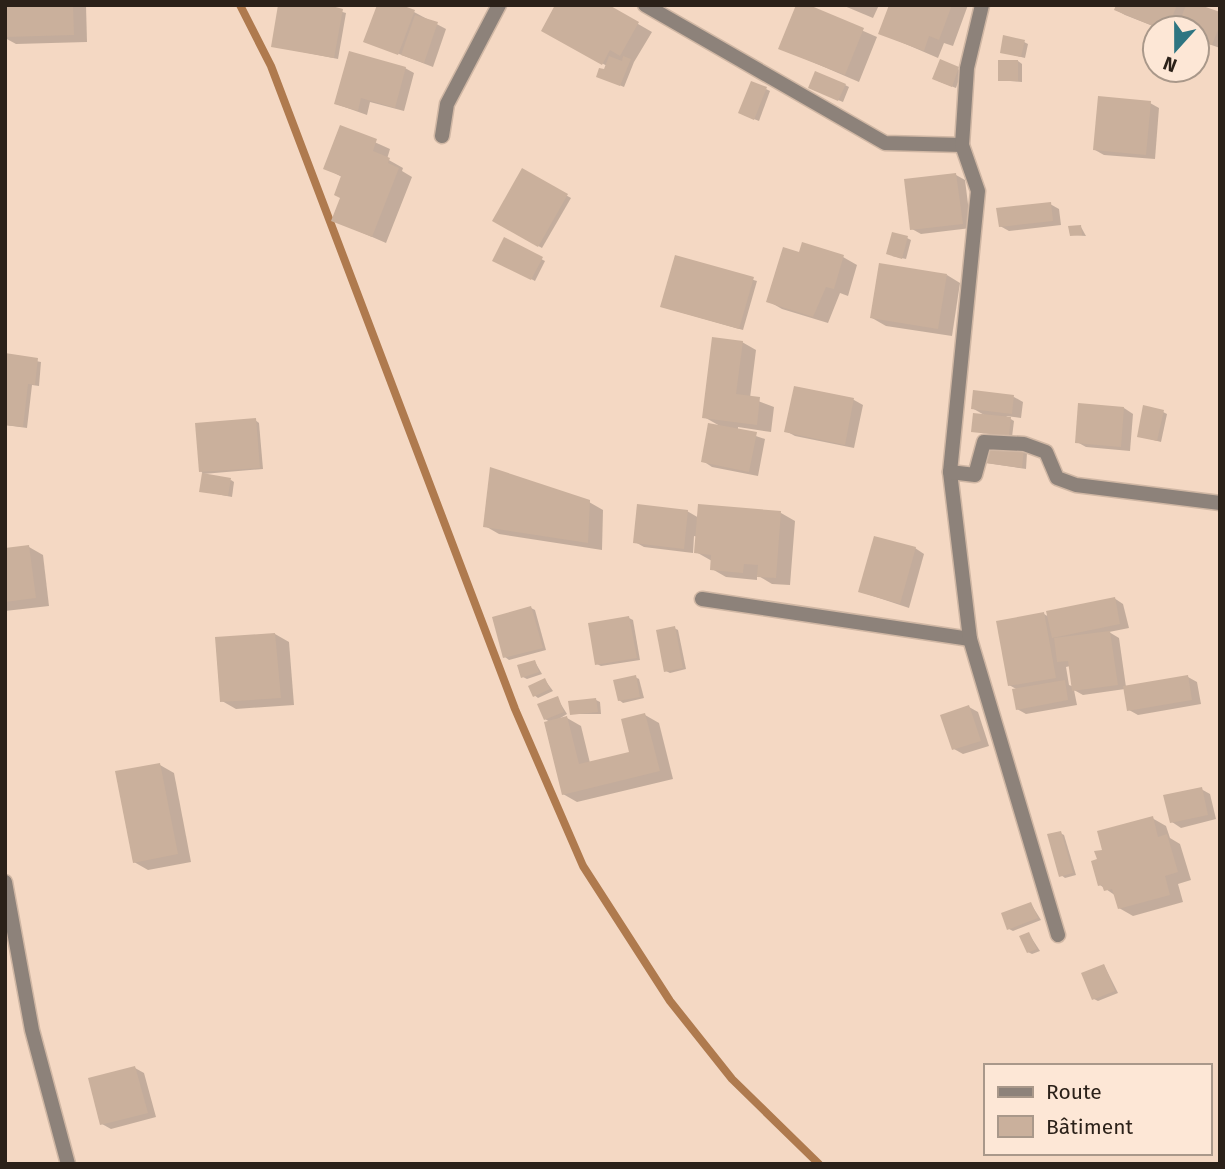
<svg xmlns="http://www.w3.org/2000/svg" width="1225" height="1169" viewBox="0 0 1225 1169" font-family="'Fira Sans',sans-serif">
<rect width="100%" height="100%" fill="#f4d8c3"/>
<!-- shadow -->
<g fill="#0003" fill-rule="evenodd">
<polygon points="5,5 86,5 87,42 16,44 5,38"/>
<polygon points="294,5 332,5 332,9 346,13 338,59 273,46"/>
<polygon points="605,5 652,32 634,62 624,87 602,78 607,66 543,30"/>
<polygon points="804,5 877,37 859,82 780,48"/>
<polygon points="842,5 879,5 873,18"/>
<polygon points="891,5 968,5 953,46 944,43 938,58 880,33"/>
<polygon points="1118,5 1195,5 1220,14 1220,48 1197,40 1197,28 1158,28 1125,15 1116,10"/>
<polygon points="414,12 446,29 433,67 365,41"/>
<polygon points="1024,42 1028,44 1025,58 1002,52"/>
<polygon points="1018,61 1022,64 1022,82 1000,80"/>
<polygon points="941,62 962,71 956,88 938,81"/>
<polygon points="405,68 414,73 404,111 370,102 367,115 336,104"/>
<polygon points="845,85 849,87 843,102 814,90"/>
<polygon points="766,89 770,91 759,121 744,115"/>
<polygon points="1150,103 1159,108 1155,159 1104,155 1095,150"/>
<polygon points="341,127 390,149 387,159 403,168 402,171 412,177 386,243 333,220 342,198 342,177 325,168"/>
<polygon points="523,171 571,198 542,248 494,221"/>
<polygon points="956,175 965,180 971,228 921,234 912,229"/>
<polygon points="1050,204 1059,209 1061,225 1009,231 1000,226"/>
<polygon points="1081,227 1086,236 1071,235"/>
<polygon points="907,238 911,240 906,259 892,256"/>
<polygon points="505,240 545,261 535,281 495,260"/>
<polygon points="800,254 843,257 857,265 848,296 840,293 828,323 782,309 768,301"/>
<polygon points="676,257 757,281 743,330 666,308"/>
<polygon points="947,275 960,283 952,336 886,326 872,318"/>
<polygon points="742,342 756,350 750,398 774,407 771,432 738,427 738,430 765,439 758,476 712,467 703,461 720,426 704,417"/>
<polygon points="5,355 41,362 39,386 32,385 27,428 5,425"/>
<polygon points="795,388 854,400 863,405 854,448 795,436 786,431"/>
<polygon points="1014,397 1023,402 1021,418 1006,416 1014,421 1012,437 973,431 986,416 972,408"/>
<polygon points="1124,408 1133,414 1130,451 1086,447 1077,442"/>
<polygon points="1163,412 1167,414 1161,442 1139,436"/>
<polygon points="255,420 259,423 263,469 203,474 201,471"/>
<polygon points="1024,451 1027,453 1026,469 987,463"/>
<polygon points="231,480 234,482 232,497 201,491"/>
<polygon points="589,502 603,510 602,550 499,534 485,526"/>
<polygon points="700,506 781,513 795,521 790,585 772,584 757,575 757,580 726,577 712,569 712,561 696,552 698,537 694,536 693,553 644,547 635,542 687,511 699,518"/>
<polygon points="29,547 43,555 49,606 5,611 5,550"/>
<polygon points="915,548 924,554 909,608 861,592"/>
<path d="M1114 598 1123 604 1129 628 1109 632 1119 638 1126 687 1188 677 1197 682 1201 704 1138 715 1129 710 1125 689 1083 695 1074 690 1077 705 1026 714 1017 709 1018 690 1009 685 1044 614 1049 617ZM1070 666 1074 687 1069 685 1066 667Z"/>
<polygon points="531,608 535,610 546,650 509,660 505,657"/>
<polygon points="629,618 633,620 640,660 601,666 597,664"/>
<polygon points="674,628 678,630 686,669 670,673 666,671"/>
<polygon points="275,634 289,642 294,705 236,709 222,701"/>
<polygon points="535,662 542,674 527,679 523,677"/>
<polygon points="635,677 639,679 644,698 623,703 619,700"/>
<polygon points="545,680 553,691 538,698 534,695"/>
<polygon points="557,698 567,714 557,720 567,718 581,726 590,763 631,753 645,715 659,723 673,779 577,802 563,794 550,722 545,719"/>
<polygon points="596,700 600,702 601,714 572,714"/>
<polygon points="969,707 978,712 989,746 963,754 954,749"/>
<polygon points="160,765 174,773 191,862 148,870 134,862"/>
<polygon points="1201,789 1210,794 1216,819 1181,828 1172,822"/>
<polygon points="1152,818 1166,826 1170,838 1180,844 1191,880 1178,884 1183,902 1133,916 1119,908 1116,896 1100,885 1099,860 1104,851"/>
<polygon points="1060,833 1064,835 1076,875 1065,878 1061,875"/>
<polygon points="1031,904 1041,920 1013,931 1009,929"/>
<polygon points="1029,934 1040,951 1032,954 1028,952"/>
<polygon points="1104,965 1118,993 1098,1001 1094,999"/>
<polygon points="135,1068 144,1073 156,1117 111,1129 102,1124"/>
</g>
<g fill="none" stroke-linecap="round" stroke-linejoin="round">
<!-- stream -->
<polyline stroke="#af7a4e" stroke-width="8" points="240,5 271,66 515,709 583,866 670,1001 732,1079 819,1164"/>
</g>
<!-- building -->
<g fill="#cab09c">
<polygon points="5,5 73,5 74,35 5,37"/>
<polygon points="278,5 328,5 343,9 334,58 271,47"/>
<polygon points="377,5 401,5 415,10 398,55 363,42"/>
<polygon points="555,5 609,5 639,22 620,56 610,50 602,65 541,31"/>
<polygon points="796,5 809,5 864,28 845,75 778,49"/>
<polygon points="889,5 952,5 939,40 929,36 924,51 878,34"/>
<polygon points="1116,5 1177,5 1168,28 1158,28 1114,10"/>
<polygon points="1186,5 1200,5 1220,12 1220,25 1212,45 1197,40 1197,28 1177,28"/>
<polygon points="415,15 438,22 424,63 401,55"/>
<polygon points="1003,35 1025,40 1021,57 1000,53"/>
<polygon points="349,51 406,67 395,108 361,98 358,111 334,104"/>
<polygon points="609,56 622,61 623,56 631,59 620,86 596,77 599,68 604,69"/>
<polygon points="940,59 959,67 952,87 932,79"/>
<rect x="998" y="60" width="20" height="21"/>
<polygon points="815,71 846,84 838,101 808,88"/>
<polygon points="751,81 767,87 754,120 738,113"/>
<polygon points="1098,96 1151,101 1146,155 1093,150"/>
<polygon points="340,125 377,139 373,151 390,158 388,163 399,168 372,237 331,221 340,198 334,195 341,176 323,169"/>
<polygon points="522,168 568,194 538,247 492,221"/>
<polygon points="956,173 963,224 910,230 904,179"/>
<polygon points="1051,202 1053,221 999,227 996,208"/>
<polygon points="1081,225 1082,235 1070,236 1068,226"/>
<polygon points="892,232 908,236 902,259 886,254"/>
<polygon points="504,237 543,257 531,280 492,261"/>
<polygon points="802,242 844,255 834,289 826,287 813,317 766,302 783,247 799,252"/>
<polygon points="675,255 754,277 739,329 660,307"/>
<polygon points="879,263 947,274 938,329 870,318"/>
<polygon points="712,337 743,341 736,394 760,397 757,425 702,418"/>
<polygon points="5,353 38,358 35,385 28,384 23,427 5,425"/>
<polygon points="794,386 854,398 845,445 784,432"/>
<polygon points="973,390 1014,395 1012,414 971,409"/>
<polygon points="1078,403 1124,407 1121,447 1075,443"/>
<polygon points="1143,405 1164,410 1157,441 1137,437"/>
<polygon points="973,413 1011,417 1009,436 971,432"/>
<polygon points="256,418 260,468 199,472 195,423"/>
<polygon points="708,423 757,432 749,472 701,462"/>
<polygon points="987,445 1024,449 1022,468 985,463"/>
<polygon points="490,467 590,500 588,543 483,527"/>
<polygon points="202,473 231,478 228,496 199,492"/>
<polygon points="637,504 688,510 684,549 633,543"/>
<polygon points="698,504 781,511 776,578 757,577 758,565 744,564 743,573 710,570 711,555 694,553"/>
<polygon points="874,536 916,547 900,604 858,592"/>
<polygon points="29,545 36,598 5,602 5,548"/>
<polygon points="1115,597 1120,624 1052,638 1046,611"/>
<polygon points="531,606 543,648 503,658 492,617"/>
<polygon points="1044,612 1056,678 1008,686 996,621"/>
<polygon points="629,616 637,658 595,665 588,623"/>
<polygon points="675,626 683,668 664,672 656,630"/>
<polygon points="1110,631 1118,685 1072,691 1068,661 1057,662 1054,638"/>
<polygon points="275,633 281,698 220,702 215,637"/>
<polygon points="535,660 539,672 521,678 517,665"/>
<polygon points="636,675 640,697 618,701 613,680"/>
<polygon points="1188,675 1192,700 1127,711 1123,686"/>
<polygon points="545,678 550,689 533,697 528,686"/>
<polygon points="1065,680 1068,700 1016,710 1012,689"/>
<polygon points="558,696 564,712 544,720 537,704"/>
<polygon points="596,698 598,712 570,715 568,701"/>
<polygon points="969,705 981,741 952,750 940,715"/>
<polygon points="645,713 660,771 562,795 544,722 567,716 579,764 629,752 621,719"/>
<polygon points="160,763 178,854 133,863 115,771"/>
<polygon points="1202,787 1208,815 1170,823 1163,795"/>
<polygon points="1153,816 1158,837 1167,834 1178,872 1165,876 1170,895 1118,909 1112,889 1104,891 1102,885 1098,886 1091,861 1097,859 1094,851 1102,850 1097,831"/>
<polygon points="1061,831 1073,873 1059,877 1047,834"/>
<polygon points="1031,902 1038,918 1007,930 1001,913"/>
<polygon points="1029,932 1037,949 1027,953 1019,936"/>
<polygon points="1104,964 1115,991 1092,1000 1081,973"/>
<polygon points="135,1066 148,1113 100,1125 88,1078"/>
</g>
<g fill="none" stroke-linecap="round" stroke-linejoin="round">
<defs>
<polyline id="lane" points="702,599 970,639"/>
<g id="street">
<polyline points="645,5 885,143 962,145"/>
<polyline points="982,5 967,68 962,145 978,191 950,472 970,639 1058,935"/>
<polyline points="442,136 447,104 499,5"/>
<polyline points="950,472 975,475 984,442 1024,444 1046,452 1057,478 1076,485 1220,503"/>
<polyline points="5,882 32,1030 68,1164"/>
</g>
</defs>
<!-- lane casing -->
<use href="#lane" stroke="#d0b7a4" stroke-width="17"/>
<!-- street casing -->
<use href="#street" stroke="#d0b7a4" stroke-width="17"/>
<!-- lane -->
<use href="#lane" stroke="#8d827a" stroke-width="14"/>
<!-- street -->
<use href="#street" stroke="#8d827a" stroke-width="14"/>
</g>
<!-- border -->
<rect width="1225" height="1169" fill="none" stroke="#2b2119" stroke-width="14"/>
<!-- legend -->
<rect x="984" y="1064" width="228" height="91" fill="#fde7d6" stroke="#a9988a" stroke-width="2"/>
<rect x="998" y="1087" width="35" height="10" fill="#8d827a" stroke="#a9988a" stroke-width="2"/>
<text x="1046" y="1099" font-size="21" fill="#2b2119">Route</text>
<rect x="998" y="1116" width="35" height="21" fill="#cab09c" stroke="#a9988a" stroke-width="2"/>
<text x="1046" y="1134" font-size="21" fill="#2b2119">Bâtiment</text>
<!-- north arrow -->
<g transform="translate(1176 49) rotate(201)"><circle r="33" fill="#fde7d6" stroke="#a9988a" stroke-width="2"/>
<path d="M0-5L12 26L0 18L-12 26Z" fill="#2e7581"/>
<text y="-10" font-size="19" font-weight="bold" text-anchor="middle" fill="#2b2119">N</text>
</g>
</svg>
